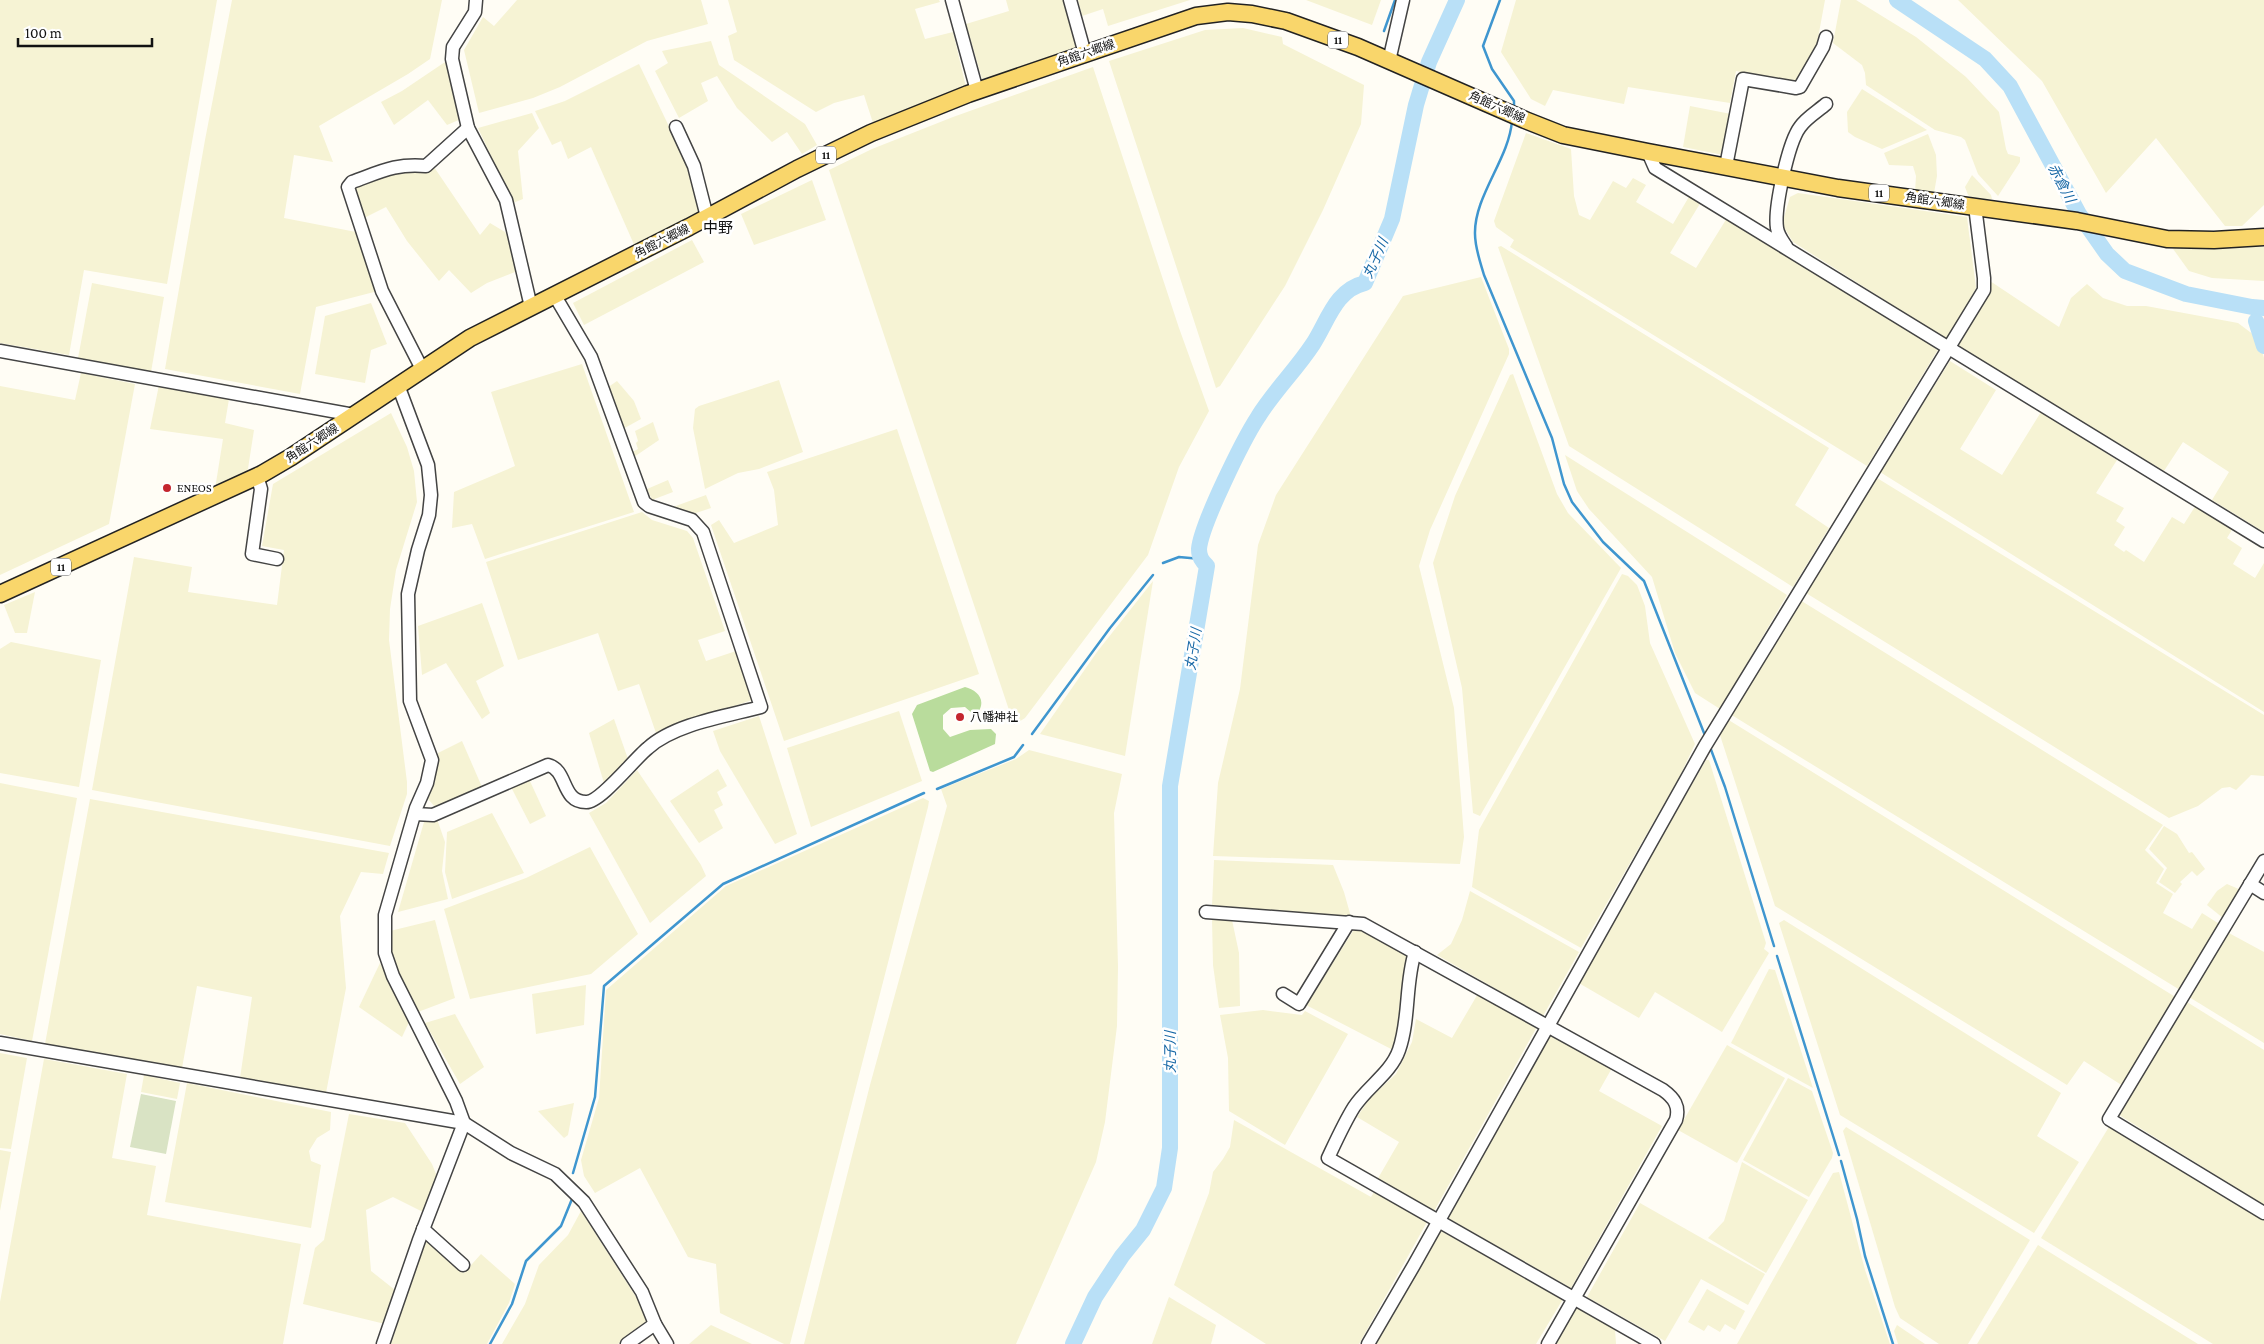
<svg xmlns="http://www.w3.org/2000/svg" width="2264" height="1344" viewBox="0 0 2264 1344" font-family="'Crimson Pro','Noto Sans JP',serif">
<rect width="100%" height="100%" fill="#fffdf5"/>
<!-- farmland -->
<g fill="#f6f3d4">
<polygon points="0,0 217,0 167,284 84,270 69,355 0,343"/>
<polygon points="232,0 442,0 430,59 408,74 319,126 333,162 294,155 284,218 356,232 376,288 374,292 316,307 300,394 165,369 205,140"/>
<polygon points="517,0 701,0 708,24 647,41 560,87 533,98 479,113 464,50 483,17 494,26"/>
<polygon points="728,0 939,0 940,2 915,9 925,39 953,32 966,87 873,123 864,95 834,103 816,112 734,60 728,36 737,32"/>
<polygon points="1006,0 1065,0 1080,51 982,79 966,24 1009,11"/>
<polygon points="1078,0 1190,0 1108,26 1103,9 1082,16"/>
<polygon points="1306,0 1381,0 1372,25"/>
<polygon points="1516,0 1825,0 1816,49 1796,83 1736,71 1730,103 1628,87 1624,104 1553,90 1545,106 1531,99 1501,52"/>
<polygon points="1841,0 1856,0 1916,37 1966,77 1999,112 2006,149 2008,154 2020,157 2020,162 1998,196 1978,174 1965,140 1961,137 1935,130 1866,85 1865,73 1862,65 1833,43"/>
<polygon points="1958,0 2264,0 2264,205 2242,226 2225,226 2156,138 2106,193 2042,81"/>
<polygon points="1243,28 1282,37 1283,44 1364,85 1361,124 1323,210 1285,286 1220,386 1216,388 1109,61 1205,30"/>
<polygon points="711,41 719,65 805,124 817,145 802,154 787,132 772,142 737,108 717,76 701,83 708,101 679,118 655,71 668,63 662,51"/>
<polygon points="448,60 461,119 447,125 428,100 394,125 381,102 402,91"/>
<polygon points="639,64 688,166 703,215 636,249 591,147 568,159 561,141 552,145 535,111 565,101"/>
<polygon points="1093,67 1179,328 1209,411 1179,467 1148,555 1025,718 1014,725 829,170 872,149 953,117"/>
<polygon points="1862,89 1927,130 1882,149 1855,137 1848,132 1847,112"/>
<polygon points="1690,106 1731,114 1723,155 1683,147"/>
<polygon points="532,113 539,128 518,151 523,199 513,203 478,128"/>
<polygon points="1526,133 1571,149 1574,196 1579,215 1590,220 1613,181 1626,188 1633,178 1646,185 1636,202 1673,224 1690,195 1701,202 1670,253 1696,268 1727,218 1939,348 1867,466 1510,247 1514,240 1496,227 1494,221"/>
<polygon points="1928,134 1936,155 1937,176 1934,193 1915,192 1916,176 1913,166 1889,165 1884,153"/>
<polygon points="434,167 480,235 490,223 505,232 512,245 520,270 487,283 471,293 449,270 439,281 407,241 386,207 362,219 354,188 357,185 397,171"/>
<polygon points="1972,175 1991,195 1992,199 1974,199 1968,195 1965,187"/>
<polygon points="812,180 826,220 754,245 741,214"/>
<polygon points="1798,193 1967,217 1976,288 1948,340 1793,242 1782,224 1790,197"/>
<polygon points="692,240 704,262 584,325 573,303"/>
<polygon points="1501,246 1829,448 1795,505 1829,528 1793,587 1569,446 1498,247"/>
<polygon points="2171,246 2264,247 2264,281 2212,278 2189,271"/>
<polygon points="1481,277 1509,349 1509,354 1430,530 1419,566 1454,708 1464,837 1460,864 1213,856 1218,783 1240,689 1258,545 1276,495 1403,296"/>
<polygon points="1990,281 2059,327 2071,298 2087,284 2103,298 2127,306 2146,306 2238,323 2254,335 2259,342 2264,358 2264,532 2212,500 2229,472 2183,442 2164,471 1956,345"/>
<polygon points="92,283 164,297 151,372 78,358"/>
<polygon points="371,303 387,344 371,350 365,383 315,374 325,316"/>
<polygon points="1950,361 1996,390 1960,449 2002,475 2041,412 2117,460 2096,493 2124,508 2116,521 2125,527 2114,545 2124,552 2126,550 2144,562 2172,517 2184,524 2196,505 2233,528 2227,538 2242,548 2233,564 2255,578 2264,563 2264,712 1880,472"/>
<polygon points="582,364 634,512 485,559 472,524 452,528 454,492 515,466 491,392"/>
<polygon points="81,373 135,384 109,524 0,575 0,386 75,400"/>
<polygon points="1513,374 1557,494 1568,513 1621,568 1480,816 1473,813 1462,688 1433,563 1455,496 1510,375"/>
<polygon points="779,380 803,452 759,469 738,473 705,489 693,428 695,409 699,406"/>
<polygon points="617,381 634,401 641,419 621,430 607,388"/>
<polygon points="159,385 229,399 225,423 254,430 247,475 215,489 223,439 150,429"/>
<polygon points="391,413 407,447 414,471 417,502 396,570 390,609 389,640 407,782 407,794 390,846 92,790 134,557 192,567 188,592 277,605 284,550 262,546 273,484"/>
<polygon points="653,422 659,440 631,459 629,454 638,449 636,443 638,441 635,431"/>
<polygon points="897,429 979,674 784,741 711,525 719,520 734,543 778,525 774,490 767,472"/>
<polygon points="1565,455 1787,595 1720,709 1695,693 1675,653 1652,577 1589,509 1577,491"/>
<polygon points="1877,478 2264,715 2264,776 2251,775 2236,790 2230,787 2222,788 2198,806 2169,818 1806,593"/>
<polygon points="668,480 673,492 652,500 647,489"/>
<polygon points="706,495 711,508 693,514 673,507"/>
<polygon points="642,512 652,520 687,531 693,538 725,631 698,640 706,661 736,651 752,700 656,733 639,684 618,691 598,633 518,660 486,562"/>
<polygon points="1622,574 1628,576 1637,585 1645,606 1650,643 1695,744 1679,778 1581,948 1472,887 1479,830"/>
<polygon points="1153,581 1125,756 1040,734 1097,652"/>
<polygon points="35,592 27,633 15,633 4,605"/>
<polygon points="1800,600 2163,825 2145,850 2164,869 2156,883 2173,894 2163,913 2192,929 2202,913 2221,925 2180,990 1730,714"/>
<polygon points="482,603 504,666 476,681 490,713 482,719 446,663 422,675 418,626"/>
<polygon points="11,642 101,660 79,787 0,773 0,649"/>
<polygon points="899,711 922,781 811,827 787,748"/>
<polygon points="759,716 797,834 775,844 720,751 713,731"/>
<polygon points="614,719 628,759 604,783 589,733"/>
<polygon points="1727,719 2177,998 2123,1086 2084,1061 2067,1085 1775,906 1719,732"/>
<polygon points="462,741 482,787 436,808 428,799 435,782 438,753"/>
<polygon points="1029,750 1122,774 1114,813 1118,967 1117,1026 1105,1122 1096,1162 1016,1344 804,1344 870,1085 947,806 941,789 1016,759"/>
<polygon points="1706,760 1709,760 1766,943 1764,949 1769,953 1722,1032 1655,992 1639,1018 1577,982"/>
<polygon points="718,769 727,786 717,792 723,805 714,810 723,828 699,843 670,801"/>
<polygon points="637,770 701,865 706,876 650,923 589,813 606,803"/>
<polygon points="529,779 546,816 530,824 511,787"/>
<polygon points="0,783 77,798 32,1041 0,1034"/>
<polygon points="923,798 929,801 928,807 790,1344 784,1344 720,1313 716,1264 688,1257 640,1168 595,1193 584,1176 581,1160 599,1098 606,990 726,886"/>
<polygon points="90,799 389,853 383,874 361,872 340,916 346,988 326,1093 240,1078 252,997 197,986 182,1068 45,1044"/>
<polygon points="492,813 524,873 452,899 445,872 447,832"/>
<polygon points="437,819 445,842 442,871 448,899 398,912 424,822"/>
<polygon points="2164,826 2177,834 2189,853 2192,852 2205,869 2197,876 2192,871 2180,882 2182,884 2175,893 2159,882 2167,868 2149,849"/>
<polygon points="590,847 638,934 591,974 470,999 444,909 526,878"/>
<polygon points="1214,860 1333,865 1344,892 1351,917 1212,906"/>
<polygon points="2227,884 2241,890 2223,918 2207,905 2217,891"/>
<polygon points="1470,891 1579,952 1543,1016 1437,955 1451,944 1462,920"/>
<polygon points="1212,919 1232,920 1239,953 1240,1006 1219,1008 1213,965"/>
<polygon points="435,920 455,998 418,1012 390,958 390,931"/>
<polygon points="1784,920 2061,1093 2037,1136 2079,1162 2034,1233 1840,1115 1779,923"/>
<polygon points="1355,928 1407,953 1398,1035 1393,1050 1306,1005"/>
<polygon points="2227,932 2264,952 2264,1043 2189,997"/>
<polygon points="380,963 410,1020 402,1037 359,1007"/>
<polygon points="1769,969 1775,970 1813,1088 1731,1043"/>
<polygon points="586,985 584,1025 536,1034 532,994"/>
<polygon points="1479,992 1538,1025 1433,1213 1377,1180 1399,1142 1357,1117 1370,1098 1396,1074 1412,1042 1416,1019 1452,1038"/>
<polygon points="2187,1002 2264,1050 2264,1205 2119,1115"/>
<polygon points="1263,1010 1302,1015 1305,1011 1348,1034 1285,1145 1229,1111 1228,1058 1220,1015"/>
<polygon points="455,1014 484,1067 460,1084 425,1023"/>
<polygon points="1550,1033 1612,1068 1599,1091 1662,1126 1571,1288 1446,1217"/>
<polygon points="1727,1045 1785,1078 1737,1163 1678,1130"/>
<polygon points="0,1053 27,1058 11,1149 0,1148"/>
<polygon points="44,1059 127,1074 112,1158 156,1166 147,1215 301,1244 283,1344 0,1344 0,1302"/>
<polygon points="144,1075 180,1083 177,1099 141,1092"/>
<polygon points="1788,1078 1812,1091 1833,1153 1832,1158 1809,1197 1743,1160"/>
<polygon points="187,1083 331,1112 330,1130 317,1138 309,1151 311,1161 321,1165 311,1228 165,1202"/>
<polygon points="574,1103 568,1135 564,1138 538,1111"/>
<polygon points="349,1114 405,1123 432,1164 438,1179 423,1212 393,1197 366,1210 371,1271 395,1290 385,1324 303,1304 315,1248 324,1240"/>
<polygon points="1234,1120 1371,1197 1374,1192 1427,1222 1359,1344 1266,1344 1174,1285 1209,1193 1213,1172 1223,1159 1230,1147"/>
<polygon points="2112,1122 2264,1215 2264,1344 2213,1344 2041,1238"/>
<polygon points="1846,1127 2030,1240 1968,1344 1939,1344 1900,1318 1895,1307 1843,1131"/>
<polygon points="0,1150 11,1152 0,1211"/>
<polygon points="1742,1162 1808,1200 1766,1273 1708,1238 1724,1221"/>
<polygon points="1839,1172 1865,1270 1890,1344 1737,1344 1833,1173"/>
<polygon points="1640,1203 1765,1274 1748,1305 1701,1279 1665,1341 1587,1297"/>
<polygon points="581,1211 638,1300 647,1322 618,1344 502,1344 525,1304 539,1265 568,1235"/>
<polygon points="1439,1230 1563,1299 1536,1344 1375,1344"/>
<polygon points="426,1239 464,1273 481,1254 515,1284 509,1303 487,1344 391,1344"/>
<polygon points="2038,1245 2198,1344 1977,1344"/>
<polygon points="1707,1289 1745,1311 1735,1330 1725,1324 1720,1332 1708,1325 1704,1331 1688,1322"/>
<polygon points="1169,1297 1216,1325 1211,1344 1152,1344"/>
<polygon points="1576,1307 1615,1329 1616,1344 1554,1344"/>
<polygon points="711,1325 752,1344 689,1344"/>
<polygon points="1897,1325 1925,1344 1898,1344 1894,1331"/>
</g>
<!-- forest -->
<path fill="#b9dc9c" d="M965 687C976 690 986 698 979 711L973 714 965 707 951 708 943 715V729L950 737 970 730 991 729 996 734 995 744 933 772 930 771 912 714 917 705Z"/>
<!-- cemetery -->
<polygon fill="#d9e3c4" points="141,1094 176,1101 166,1154 130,1147"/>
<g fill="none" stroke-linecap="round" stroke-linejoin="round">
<!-- stream -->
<g stroke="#3f96cf" stroke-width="2.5">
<polyline points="1500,0 1483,46 1492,69 1514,101 1514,108"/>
<polyline points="1384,31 1395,0"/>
<path d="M1512 121C1509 159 1474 196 1475 234 1475 248 1480 261 1484 275L1552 438 1564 484 1572 502 1603 542 1644 581 1706 738"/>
<polyline points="1163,563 1179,557 1201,559"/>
<polyline points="1032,734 1110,628 1153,575"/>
<polyline points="1710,747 1725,787 1774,946"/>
<polyline points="937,789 1014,757 1023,745"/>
<polyline points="1777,956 1839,1155"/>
<polyline points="1841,1161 1857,1219 1865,1256 1893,1344"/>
<polyline points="573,1173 595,1097 604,986 723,884 924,793"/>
<polyline points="490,1344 512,1304 526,1261 561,1226 572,1199"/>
</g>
<!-- river -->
<g stroke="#b9e0f7" stroke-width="16">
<polyline points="1897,0 1985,59 2010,86 2079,214 2107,254 2125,271 2186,294 2252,307 2264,308"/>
<polyline points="2256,321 2264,346"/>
<path d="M1073 1344 1095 1297 1122 1256 1143 1230 1164 1188 1170 1148V786L1207 566C1202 561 1199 557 1199 549 1201 525 1243 440 1258 417 1274 391 1296 370 1313 344 1328 321 1335 290 1365 283L1392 219 1416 105 1429 62 1457 0"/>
</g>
<defs>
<g id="minor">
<polyline points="476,0 475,12 453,47 452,59 468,128 506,200 531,307"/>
<polyline points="952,0 977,91"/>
<polyline points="1070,0 1085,54"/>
<polyline points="1389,61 1403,0"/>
<polyline points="676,127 694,166 707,217"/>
<polyline points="1648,152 1655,168 2264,541"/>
<polyline points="1726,166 1743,79 1796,88 1800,87 1823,47 1826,37"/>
<path d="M1786 246C1782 240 1778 235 1777 228 1774 209 1788 143 1800 127 1806 118 1818 111 1826 104"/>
<polyline points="0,351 354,415"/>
<path d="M422 369 382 291 348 187 352 182C380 172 396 163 426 166L468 128"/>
<polyline points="257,476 261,489 252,554 277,559"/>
<path d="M415 814 433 815 548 765C568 770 561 802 586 802 600 803 635 758 648 748 674 724 727 716 761 707L703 532 692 520 649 506 644 502 591 357 555 296"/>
<polyline points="2264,861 2109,1119 2264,1213"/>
<polyline points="2250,884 2264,893"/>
<path d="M1206 912 1363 924 1663 1090C1674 1098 1680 1106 1676 1120L1548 1344"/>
<path d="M1415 952C1405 983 1410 1018 1399 1050 1391 1073 1367 1087 1354 1107 1344 1123 1336 1141 1328 1158L1654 1344"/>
<polyline points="1283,994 1299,1004 1349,922"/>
<polyline points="0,1043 464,1123 511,1153 555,1174 584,1202 642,1292 655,1324 667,1344"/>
<polyline points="423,1229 463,1265"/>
<polyline points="383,1344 419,1240 464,1123 456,1101 393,976 385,953 385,915 416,808 427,783 432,760 410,701 408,594 418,550 429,515 431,495 428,465 398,385"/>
<polyline points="627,1344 655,1324"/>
<polyline points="1368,1344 1414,1265 1705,746 1984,290 1984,278 1975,206"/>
</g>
<polyline id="major" points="0,594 262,474 291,457 470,338 689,227 797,169 871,133 968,94 1196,16 1228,12 1252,14 1286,21 1358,47 1525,120 1563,135 1648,152 1838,188 2077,221 2167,239 2214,240 2264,237"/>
</defs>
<!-- minor casing -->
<use href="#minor" stroke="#444" stroke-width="15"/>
<!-- major casing -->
<use href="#major" stroke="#222" stroke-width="19"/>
<!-- minor -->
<use href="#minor" stroke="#fff" stroke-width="12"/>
<!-- major -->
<use href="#major" stroke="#f9d66b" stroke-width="16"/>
</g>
<!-- markers -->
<g fill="#c4262e" stroke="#fff" stroke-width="2">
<circle cx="167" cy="488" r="5"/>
<circle cx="960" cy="717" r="5"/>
</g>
<g text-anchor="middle" stroke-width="5" stroke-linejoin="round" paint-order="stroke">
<!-- shield labels -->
<g fill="#fff" stroke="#585858" stroke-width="1">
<rect x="1328" y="31.5" width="20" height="17" rx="4"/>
<rect x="816" y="146.5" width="20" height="17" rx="4"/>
<rect x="1869" y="184.5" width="20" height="17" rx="4"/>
<rect x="51" y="558.5" width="20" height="17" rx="4"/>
</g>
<g font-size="11" font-weight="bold" fill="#111">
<text x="1338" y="44">11</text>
<text x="826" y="159">11</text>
<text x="1879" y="197">11</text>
<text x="61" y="571">11</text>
</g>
<!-- street labels -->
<g font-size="12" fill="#111" stroke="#fff">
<text transform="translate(1086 53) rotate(-19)" y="4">角館六郷線</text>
<text transform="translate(1497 107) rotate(24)" y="4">角館六郷線</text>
<text transform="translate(1935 201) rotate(8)" y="4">角館六郷線</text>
<text transform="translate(662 241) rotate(-27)" y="4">角館六郷線</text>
<text transform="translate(312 443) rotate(-33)" y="4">角館六郷線</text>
</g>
<!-- poi labels -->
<g font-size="12" fill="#111" stroke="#fff" text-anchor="start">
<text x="177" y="492">ENEOS</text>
<text x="970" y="721">八幡神社</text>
</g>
<!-- water labels -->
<g font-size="14" font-style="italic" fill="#1768a6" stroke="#fff">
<text transform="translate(2062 183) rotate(62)" y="5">赤倉川</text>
<text transform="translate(1375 258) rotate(-66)" y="5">丸子川</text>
<text transform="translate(1193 649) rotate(-81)" y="5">丸子川</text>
<text transform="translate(1170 1052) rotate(-90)" y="5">丸子川</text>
</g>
<!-- quarter labels -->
<g font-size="15" fill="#111" stroke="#fff">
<text x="718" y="233">中野</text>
</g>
</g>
<!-- scale -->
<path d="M18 38v8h134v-8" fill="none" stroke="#111111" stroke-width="2.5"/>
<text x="25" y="38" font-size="15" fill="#111111" stroke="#ffffff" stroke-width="4" paint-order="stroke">100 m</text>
</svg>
